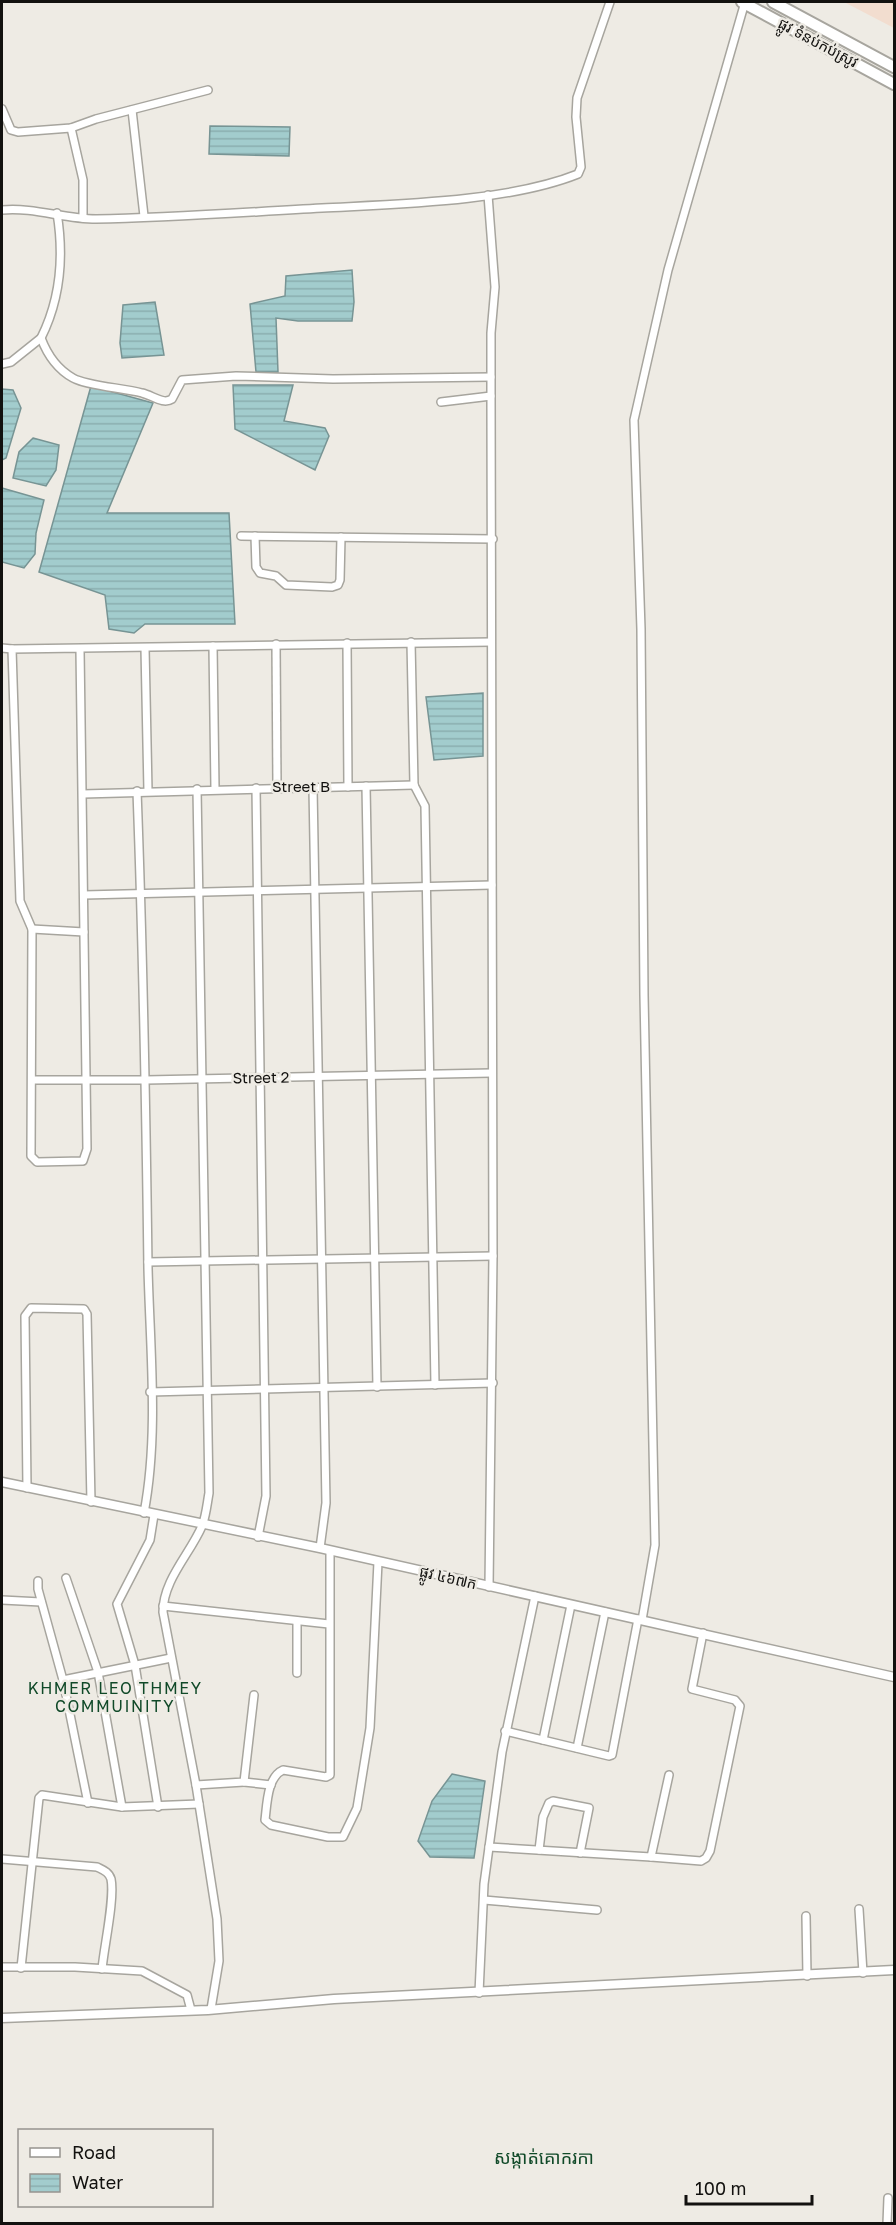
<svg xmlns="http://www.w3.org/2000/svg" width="896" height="2225" viewBox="0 0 896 2225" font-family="'Golos Text','Noto Sans Khmer',sans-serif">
<defs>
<pattern id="water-rules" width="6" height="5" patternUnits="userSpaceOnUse" patternTransform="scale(1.5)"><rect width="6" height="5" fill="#a2cccd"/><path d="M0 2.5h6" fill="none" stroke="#8aaeaf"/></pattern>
</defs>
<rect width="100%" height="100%" fill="#eeebe4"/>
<!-- education -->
<polygon fill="#f2ddcf" points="844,2 894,2 894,28"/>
<!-- water -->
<g fill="url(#water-rules)" stroke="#779494" stroke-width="1.5">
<polygon points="210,126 290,127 289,156 209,154"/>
<polygon points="352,270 354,302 352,321 298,321 276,318 278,372 256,372 250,304 285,296 286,276"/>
<polygon points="155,302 164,355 122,358 120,343 123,305"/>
<polygon points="233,385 293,385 284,421 325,428 329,436 315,470 235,429"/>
<polygon points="91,386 153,403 107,513 229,513 235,624 145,624 134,633 109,629 105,595 39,572"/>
<polygon points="2,389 13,390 21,408 6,458 2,460"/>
<polygon points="33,438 59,445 56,470 46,486 13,478 19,452"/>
<polygon points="2,488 44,500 36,533 35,554 24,568 2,562"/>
<polygon points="483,693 483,756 434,760 426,697"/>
<polygon points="452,1774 485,1781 474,1858 430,1857 418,1841 432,1801"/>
</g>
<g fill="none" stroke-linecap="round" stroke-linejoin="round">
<defs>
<g id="minor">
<polyline points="2,109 11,130 18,132 71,128 96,119 208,90"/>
<polyline points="132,110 144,216"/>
<polyline points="71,128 83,180 83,218"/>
<polyline points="488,195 495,287 491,333 491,396 493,1256 489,1587"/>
<path d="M2 210C34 207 64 219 96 219 171 218 247 212 322 208 398 204 508 202 578 174L581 167 576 117 577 98 610 2"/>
<path d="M57 213C64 256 61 298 41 338 47 354 57 369 73 378 87 386 124 388 142 393 152 395 163 405 172 399L182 380 236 376 333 379 491 377"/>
<polyline points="2,364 11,362 41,338"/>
<polyline points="441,402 491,396"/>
<polyline points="241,536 493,539"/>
<polyline points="255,536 256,567 260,573 276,576 286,585 332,587 338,585 340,580 341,537"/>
<polyline points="411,642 414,785"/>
<polyline points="347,643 348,787"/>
<polyline points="276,644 277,787"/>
<polyline points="213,646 215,789"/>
<polyline points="2,648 12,649"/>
<polyline points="145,648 148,791"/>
<polyline points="80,650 87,1149 83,1161 37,1162 31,1156 32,929 20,901 12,649 491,642"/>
<polyline points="414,785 425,806 435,1385"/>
<polyline points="366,786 377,1387"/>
<polyline points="256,788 266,1496 258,1537"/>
<polyline points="313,788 326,1503 320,1548"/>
<path d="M197 789 209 1493C207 1504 206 1516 202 1526 190 1554 163 1580 163 1612L196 1785 217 1919 219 1961 211 2009"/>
<path d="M137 791C143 950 146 1109 148 1268 150 1349 159 1434 144 1513"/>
<polyline points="83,794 414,785"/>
<polyline points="84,895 492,885"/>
<polyline points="32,929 84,932"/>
<polyline points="32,1080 146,1080 491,1073"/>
<polyline points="148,1262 493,1256"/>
<polyline points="150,1392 493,1383"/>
<polyline points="27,1488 25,1316 31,1308 84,1309 87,1314 91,1502"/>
<polyline points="154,1515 150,1540 117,1604 135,1665 158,1807"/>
<path d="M330 1551V1775L326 1777 283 1770C267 1777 267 1805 265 1820L271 1825 328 1837H343L357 1808 370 1728 378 1562"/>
<polyline points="66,1578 98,1672 122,1807"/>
<polyline points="38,1581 38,1589 63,1680 88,1803"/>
<polyline points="2,1600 41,1602"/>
<polyline points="163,1606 329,1624"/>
<polyline points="642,1620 655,1545 644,995 641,629 634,420 668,270 745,2"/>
<polyline points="297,1673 297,1621"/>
<polyline points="63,1680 171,1658"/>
<polyline points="505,1731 609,1756 612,1755 638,1619"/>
<polyline points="543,1740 571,1605"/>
<polyline points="577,1748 605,1612"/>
<polyline points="669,1775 651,1857 701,1861 706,1858 710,1851 740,1706 735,1700 692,1689 703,1633"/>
<polyline points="244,1782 271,1785"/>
<polyline points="196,1785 244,1782 254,1695"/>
<polyline points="489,1847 651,1857"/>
<polyline points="539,1850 543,1817 549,1803 553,1801 589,1808 580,1853"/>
<path d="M2 1859 97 1867C103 1870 109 1872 111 1879 115 1898 104 1947 102 1969"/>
<polyline points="484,1900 597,1910"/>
<polyline points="859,1909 863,1973"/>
<polyline points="806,1916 807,1976"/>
<polyline points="2,1967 75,1967 142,1971 187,1995 191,2010"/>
<polyline points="21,1968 39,1798 42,1795 122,1807 199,1804"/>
<polyline points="479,1993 484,1884 502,1752 535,1596"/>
<polyline points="887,2224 888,2198"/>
</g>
<g id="tertiary">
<polyline points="2,1482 320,1548 894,1677"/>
<polyline points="2,2018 208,2010 334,1999 894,1970"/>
</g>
<g id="primary">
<polyline points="742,2 894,84"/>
<polyline points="773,2 894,67"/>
</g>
</defs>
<!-- minor casing -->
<use href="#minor" stroke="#a7a59e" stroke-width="10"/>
<!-- tertiary casing -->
<use href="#tertiary" stroke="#a7a59e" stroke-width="11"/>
<!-- primary casing -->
<use href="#primary" stroke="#a7a59e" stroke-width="14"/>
<!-- minor -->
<use href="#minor" stroke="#fff" stroke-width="7"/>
<!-- tertiary -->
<use href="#tertiary" stroke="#fff" stroke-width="8"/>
<!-- primary -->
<use href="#primary" stroke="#fff" stroke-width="10"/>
</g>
<g text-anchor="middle" stroke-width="5" stroke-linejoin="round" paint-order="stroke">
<!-- street labels -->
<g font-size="15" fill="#12110f" stroke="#eeebe4">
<text transform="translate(818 43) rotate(28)" y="5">ផ្លូវ ទំនប់កប់ស្រូវ</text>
<text x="301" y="792">Street B</text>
<text transform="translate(261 1078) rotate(-1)" y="5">Street 2</text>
<text transform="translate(448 1578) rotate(13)" y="5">ផ្លូវ ៤៦៧ក</text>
</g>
<!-- neighbourhood labels -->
<g font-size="16" letter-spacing="1.5" fill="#104928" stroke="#eeebe4">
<text x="115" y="1694">KHMER LEO THMEY<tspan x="115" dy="18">COMMUINITY</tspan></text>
</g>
<!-- quarter labels -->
<g font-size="18" fill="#104928" stroke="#eeebe4">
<text x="544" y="2164">សង្កាត់គោករកា</text>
</g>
</g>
<!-- border -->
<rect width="896" height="2225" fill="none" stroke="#12110f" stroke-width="6"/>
<!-- legend -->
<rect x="18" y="2129" width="195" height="78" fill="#eeebe4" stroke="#96948f" stroke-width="1.5"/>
<rect x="30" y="2148" width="30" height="9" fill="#ffffff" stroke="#96948f" stroke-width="1.5"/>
<text x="72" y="2159" font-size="18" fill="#12110f">Road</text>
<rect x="30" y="2174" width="30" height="18" fill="url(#water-rules)" stroke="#96948f" stroke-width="1.5"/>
<text x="72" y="2189" font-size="18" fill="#12110f">Water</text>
<!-- scale -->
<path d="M686 2195v9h126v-9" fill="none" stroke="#12110f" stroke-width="3"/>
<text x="695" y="2195" font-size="18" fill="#12110f" stroke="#eeebe4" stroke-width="4.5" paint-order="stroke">100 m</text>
</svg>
